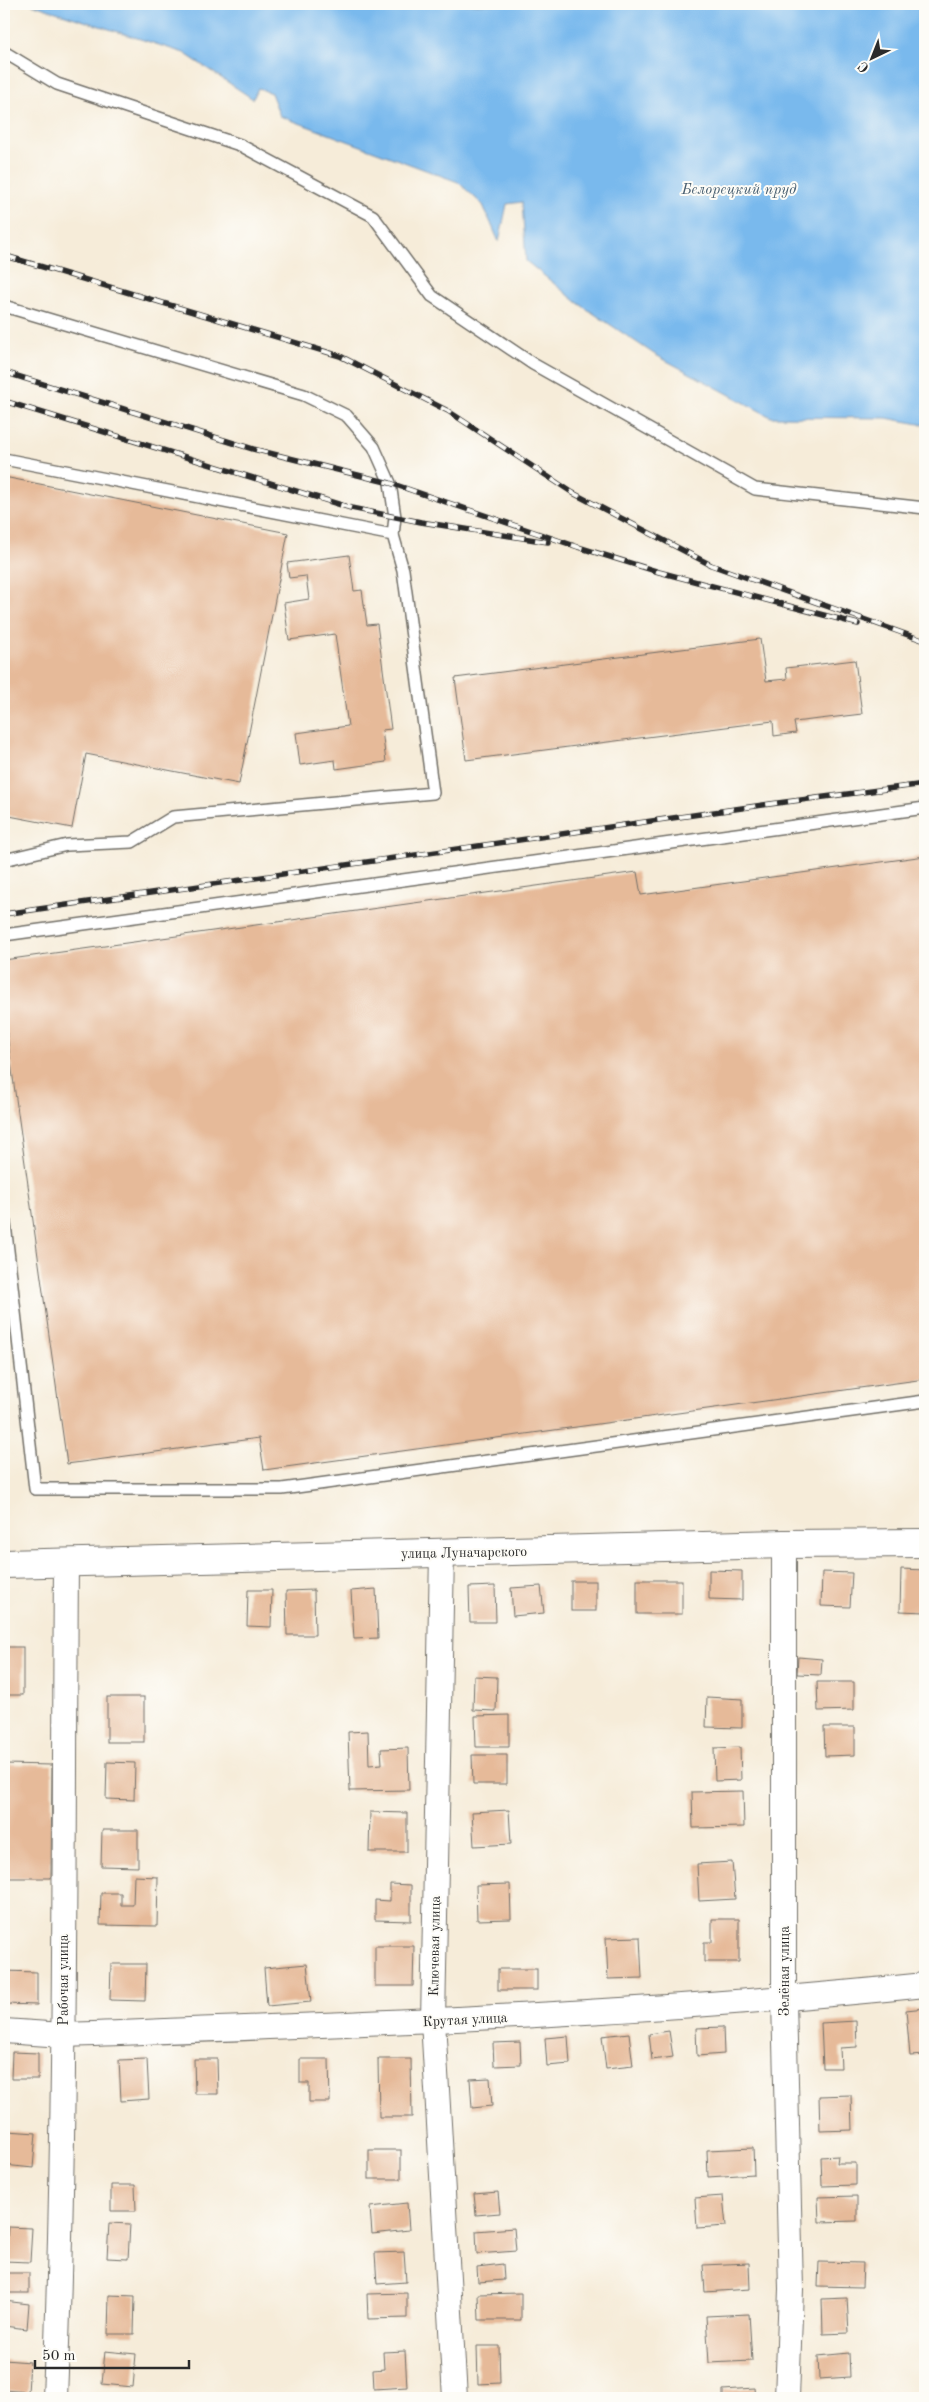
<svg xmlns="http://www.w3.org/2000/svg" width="929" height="2402" viewBox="0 0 929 2402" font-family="'Old Standard TT',serif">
<rect width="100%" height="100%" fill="#fdfcf7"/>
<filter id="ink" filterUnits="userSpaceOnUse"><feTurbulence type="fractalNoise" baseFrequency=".02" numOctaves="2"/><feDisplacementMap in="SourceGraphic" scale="10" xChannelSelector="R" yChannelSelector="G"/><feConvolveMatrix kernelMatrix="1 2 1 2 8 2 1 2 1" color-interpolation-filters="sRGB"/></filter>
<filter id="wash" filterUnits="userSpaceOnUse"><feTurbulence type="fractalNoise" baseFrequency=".0096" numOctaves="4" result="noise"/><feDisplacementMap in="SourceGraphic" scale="20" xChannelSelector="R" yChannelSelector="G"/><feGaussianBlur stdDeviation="1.12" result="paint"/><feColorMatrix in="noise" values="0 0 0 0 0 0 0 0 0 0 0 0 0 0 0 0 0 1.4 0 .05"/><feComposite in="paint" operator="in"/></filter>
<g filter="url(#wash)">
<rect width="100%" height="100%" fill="#f6ecd9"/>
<!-- water -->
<polygon fill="#79b9ed" stroke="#52728c" points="31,4 925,4 925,425 886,418 771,417 654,354 578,303 526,261 522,202 507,204 499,242 483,205 458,182 280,116 271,93 258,88 253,99 184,53"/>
<g id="blocks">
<!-- building -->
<g fill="#e6ba99">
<polygon points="4,477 288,533 239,784 86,754 72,828 4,815"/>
<polygon points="349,555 354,591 362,590 367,625 377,624 391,729 382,730 386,762 336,769 335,760 300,765 296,733 348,726 335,634 289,640 284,603 309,599 306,576 289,578 287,563"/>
<polygon points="760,639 766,681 787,679 786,668 855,660 862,714 794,722 796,733 774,736 773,721 466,760 455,678"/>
<polygon points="925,856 925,1379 264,1470 259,1438 67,1464 4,1013 4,960 637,872 641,895"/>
<polygon points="901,1569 925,1570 925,1612 900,1611"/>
<polygon points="709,1570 742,1571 742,1600 709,1599"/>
<polygon points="822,1572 852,1573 850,1607 821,1606"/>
<rect x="637" y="1580" width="45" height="34"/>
<rect x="571" y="1581" width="25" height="30"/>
<polygon points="495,1586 496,1622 470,1622 469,1587"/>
<polygon points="541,1586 544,1613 513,1616 511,1588"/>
<polygon points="376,1589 378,1638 354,1639 351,1591"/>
<polygon points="248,1590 272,1590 271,1627 247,1626"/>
<polygon points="314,1590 315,1635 287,1635 286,1591"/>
<rect x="4" y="1647" width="19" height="48"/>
<polygon points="798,1657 822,1659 821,1675 797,1674"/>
<polygon points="474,1676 497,1677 496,1711 473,1710"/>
<polygon points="817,1682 854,1682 854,1710 818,1711"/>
<rect x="107" y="1697" width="37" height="45"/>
<polygon points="707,1697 742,1699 742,1728 706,1727"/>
<polygon points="509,1715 509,1747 476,1747 475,1716"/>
<polygon points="824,1727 855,1727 855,1755 825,1756"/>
<polygon points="368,1731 369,1765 382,1764 381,1749 408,1748 409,1790 350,1791 348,1732"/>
<polygon points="740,1747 741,1780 715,1781 714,1748"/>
<polygon points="472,1755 507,1755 507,1784 473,1784"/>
<polygon points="107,1762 135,1763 134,1800 106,1799"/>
<polygon points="4,1764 52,1765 51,1878 4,1878"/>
<polygon points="743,1791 744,1827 693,1828 692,1792"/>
<polygon points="509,1810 511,1844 474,1846 472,1812"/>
<polygon points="370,1812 407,1813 407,1852 369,1852"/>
<polygon points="102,1830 138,1830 138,1867 101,1866"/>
<polygon points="732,1862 735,1899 699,1901 697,1864"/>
<polygon points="134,1876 158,1877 157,1926 100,1925 101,1893 121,1893 121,1905 133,1905"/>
<polygon points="390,1884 411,1885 411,1921 375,1920 375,1900 390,1901"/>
<polygon points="510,1884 511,1919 477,1920 476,1885"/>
<polygon points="712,1919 739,1919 739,1962 704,1962 704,1942 712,1942"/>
<polygon points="640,1937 642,1978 608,1979 606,1938"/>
<polygon points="375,1946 414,1946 413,1986 375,1986"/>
<polygon points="111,1964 146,1964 145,2001 110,2000"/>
<polygon points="307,1964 311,2002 267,2006 264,1968"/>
<rect x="498" y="1969" width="39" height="21"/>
<polygon points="4,1971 37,1972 37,2005 4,2004"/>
<polygon points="925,2008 925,2055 910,2056 906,2010"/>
<polygon points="856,2021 857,2047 840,2048 841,2068 823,2068 821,2023"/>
<polygon points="723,2027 724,2054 697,2056 696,2028"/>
<polygon points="669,2031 673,2057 652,2060 649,2034"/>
<polygon points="629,2033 633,2066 606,2069 602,2036"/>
<polygon points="568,2036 570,2064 547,2066 545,2038"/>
<polygon points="520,2042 521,2065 494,2066 493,2043"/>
<polygon points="12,2052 38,2053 38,2079 11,2079"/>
<polygon points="147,2059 149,2099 121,2101 119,2060"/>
<polygon points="194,2059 217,2059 218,2094 195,2094"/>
<polygon points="300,2059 329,2059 330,2102 309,2102 309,2083 300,2083"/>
<polygon points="378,2059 411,2059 412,2117 379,2117"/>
<polygon points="490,2078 492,2106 472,2108 470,2079"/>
<polygon points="851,2095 852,2130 820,2131 819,2096"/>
<polygon points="8,2131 36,2133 33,2168 4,2165 4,2139 7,2139"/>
<polygon points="753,2148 754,2174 708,2177 707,2150"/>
<rect x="369" y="2150" width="32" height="29"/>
<polygon points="838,2156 837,2163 856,2163 856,2185 822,2186 821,2157"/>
<polygon points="111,2185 135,2185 136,2211 111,2211"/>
<polygon points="498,2192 500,2213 476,2215 474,2194"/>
<polygon points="723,2196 726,2226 697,2228 695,2198"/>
<polygon points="857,2196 857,2221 819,2222 818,2197"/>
<polygon points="407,2203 409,2230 372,2234 370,2207"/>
<polygon points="109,2223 130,2224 128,2259 107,2258"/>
<polygon points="8,2227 32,2228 30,2262 4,2261 4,2242 7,2242"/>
<polygon points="514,2228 516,2251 477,2254 476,2231"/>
<polygon points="404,2252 406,2282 377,2284 375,2253"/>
<polygon points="819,2262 863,2263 862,2287 818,2286"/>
<polygon points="749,2263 750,2289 705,2292 703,2265"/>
<polygon points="503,2264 504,2280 478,2282 477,2267"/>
<rect x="4" y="2273" width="25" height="20"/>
<polygon points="407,2293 407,2318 368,2319 367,2294"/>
<polygon points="521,2293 521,2320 479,2320 478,2294"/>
<polygon points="109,2295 135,2296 134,2334 108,2334"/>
<polygon points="847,2298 849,2333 823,2334 822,2299"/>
<polygon points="4,2301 29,2304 27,2329 4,2326"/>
<polygon points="749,2314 752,2361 709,2363 706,2316"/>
<polygon points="477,2346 499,2346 500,2383 478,2384"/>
<polygon points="105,2351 136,2354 133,2387 102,2384"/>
<polygon points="405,2351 407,2387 374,2389 373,2370 384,2369 383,2352"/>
<polygon points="849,2353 850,2377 819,2379 818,2356"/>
<polygon points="4,2360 30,2362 28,2392 4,2390"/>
<polygon points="755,2388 756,2398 723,2398 723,2390"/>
</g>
</g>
</g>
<g filter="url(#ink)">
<use href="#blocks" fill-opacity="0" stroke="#726f68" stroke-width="1"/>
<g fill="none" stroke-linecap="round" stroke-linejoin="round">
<defs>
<g id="service">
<polyline points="4,52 57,84 240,145 373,216 432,296 533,364 755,489 925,508"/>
<polyline points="4,306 304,395 347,416 374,447 390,483 395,517 393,535"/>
<polyline points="4,459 393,535 403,570 433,793 173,817 132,842 67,845 4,860"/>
<polyline points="4,935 925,808"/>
<polyline points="4,1215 35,1489 282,1489 925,1401"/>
</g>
<g id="minor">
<polyline points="784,1544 784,2000 791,2289 787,2398"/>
<polyline points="442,1553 433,2021 455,2398"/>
<path d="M4 2031 63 2035C351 2024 639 2015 925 1985"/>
<path d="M55 2398C66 2120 64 1841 66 1562"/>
</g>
<polyline id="tertiary" points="4,1564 784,1544 925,1543"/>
</defs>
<!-- service casing -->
<use href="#service" stroke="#726f68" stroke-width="14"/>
<!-- minor casing -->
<use href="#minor" stroke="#726f68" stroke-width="26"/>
<!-- tertiary casing -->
<use href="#tertiary" stroke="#726f68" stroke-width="30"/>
<!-- service -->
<use href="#service" stroke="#fff" stroke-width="11"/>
<!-- minor -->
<use href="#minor" stroke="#fff" stroke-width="24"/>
<!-- tertiary -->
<use href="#tertiary" stroke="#fff" stroke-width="28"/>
<defs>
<g id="rail">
<polyline points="6,256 340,356 448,411 573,493 711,565 925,641"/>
<polyline points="4,372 253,449 390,483 578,547 659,572 858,624"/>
<polyline points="4,401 351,508 421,522 548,542"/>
<polyline points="4,914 770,804 925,784"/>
</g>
</defs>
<!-- rail casing -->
<use href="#rail" stroke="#2b2b2b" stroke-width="5.5"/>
<!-- rail -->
<use href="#rail" stroke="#fdfcf7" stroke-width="4" stroke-dasharray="11" stroke-linecap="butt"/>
</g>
</g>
<g text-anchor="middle" stroke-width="4" stroke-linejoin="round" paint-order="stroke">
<!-- street labels -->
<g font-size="14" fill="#2b2b2b" stroke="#fdfcf7">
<text transform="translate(464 1552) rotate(-1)" y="5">улица Луначарского</text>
<text transform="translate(434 1946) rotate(-89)" y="5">Ключевая улица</text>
<text transform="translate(784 1971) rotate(-90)" y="5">Зелёная улица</text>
<text transform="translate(63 1980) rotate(-90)" y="5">Рабочая улица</text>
<text transform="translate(465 2019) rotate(-3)" y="5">Крутая улица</text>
</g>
<!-- water labels -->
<g font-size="15" font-style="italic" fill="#465d6f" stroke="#fdfcf7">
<text x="739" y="194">Белорецкий пруд</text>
</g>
</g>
<!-- margin -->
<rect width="929" height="2402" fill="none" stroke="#fdfcf7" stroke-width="20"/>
<!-- north arrow -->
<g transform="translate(872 58) rotate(223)" stroke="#fdfcf7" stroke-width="4" paint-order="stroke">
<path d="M0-4L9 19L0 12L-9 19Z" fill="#2b2b2b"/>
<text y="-8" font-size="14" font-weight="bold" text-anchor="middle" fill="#2b2b2b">С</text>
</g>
<!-- scale -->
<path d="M35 2360v8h154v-8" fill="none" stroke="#2b2b2b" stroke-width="2.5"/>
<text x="42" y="2360" font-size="15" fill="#2b2b2b" stroke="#fdfcf7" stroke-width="4" paint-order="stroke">50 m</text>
</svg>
